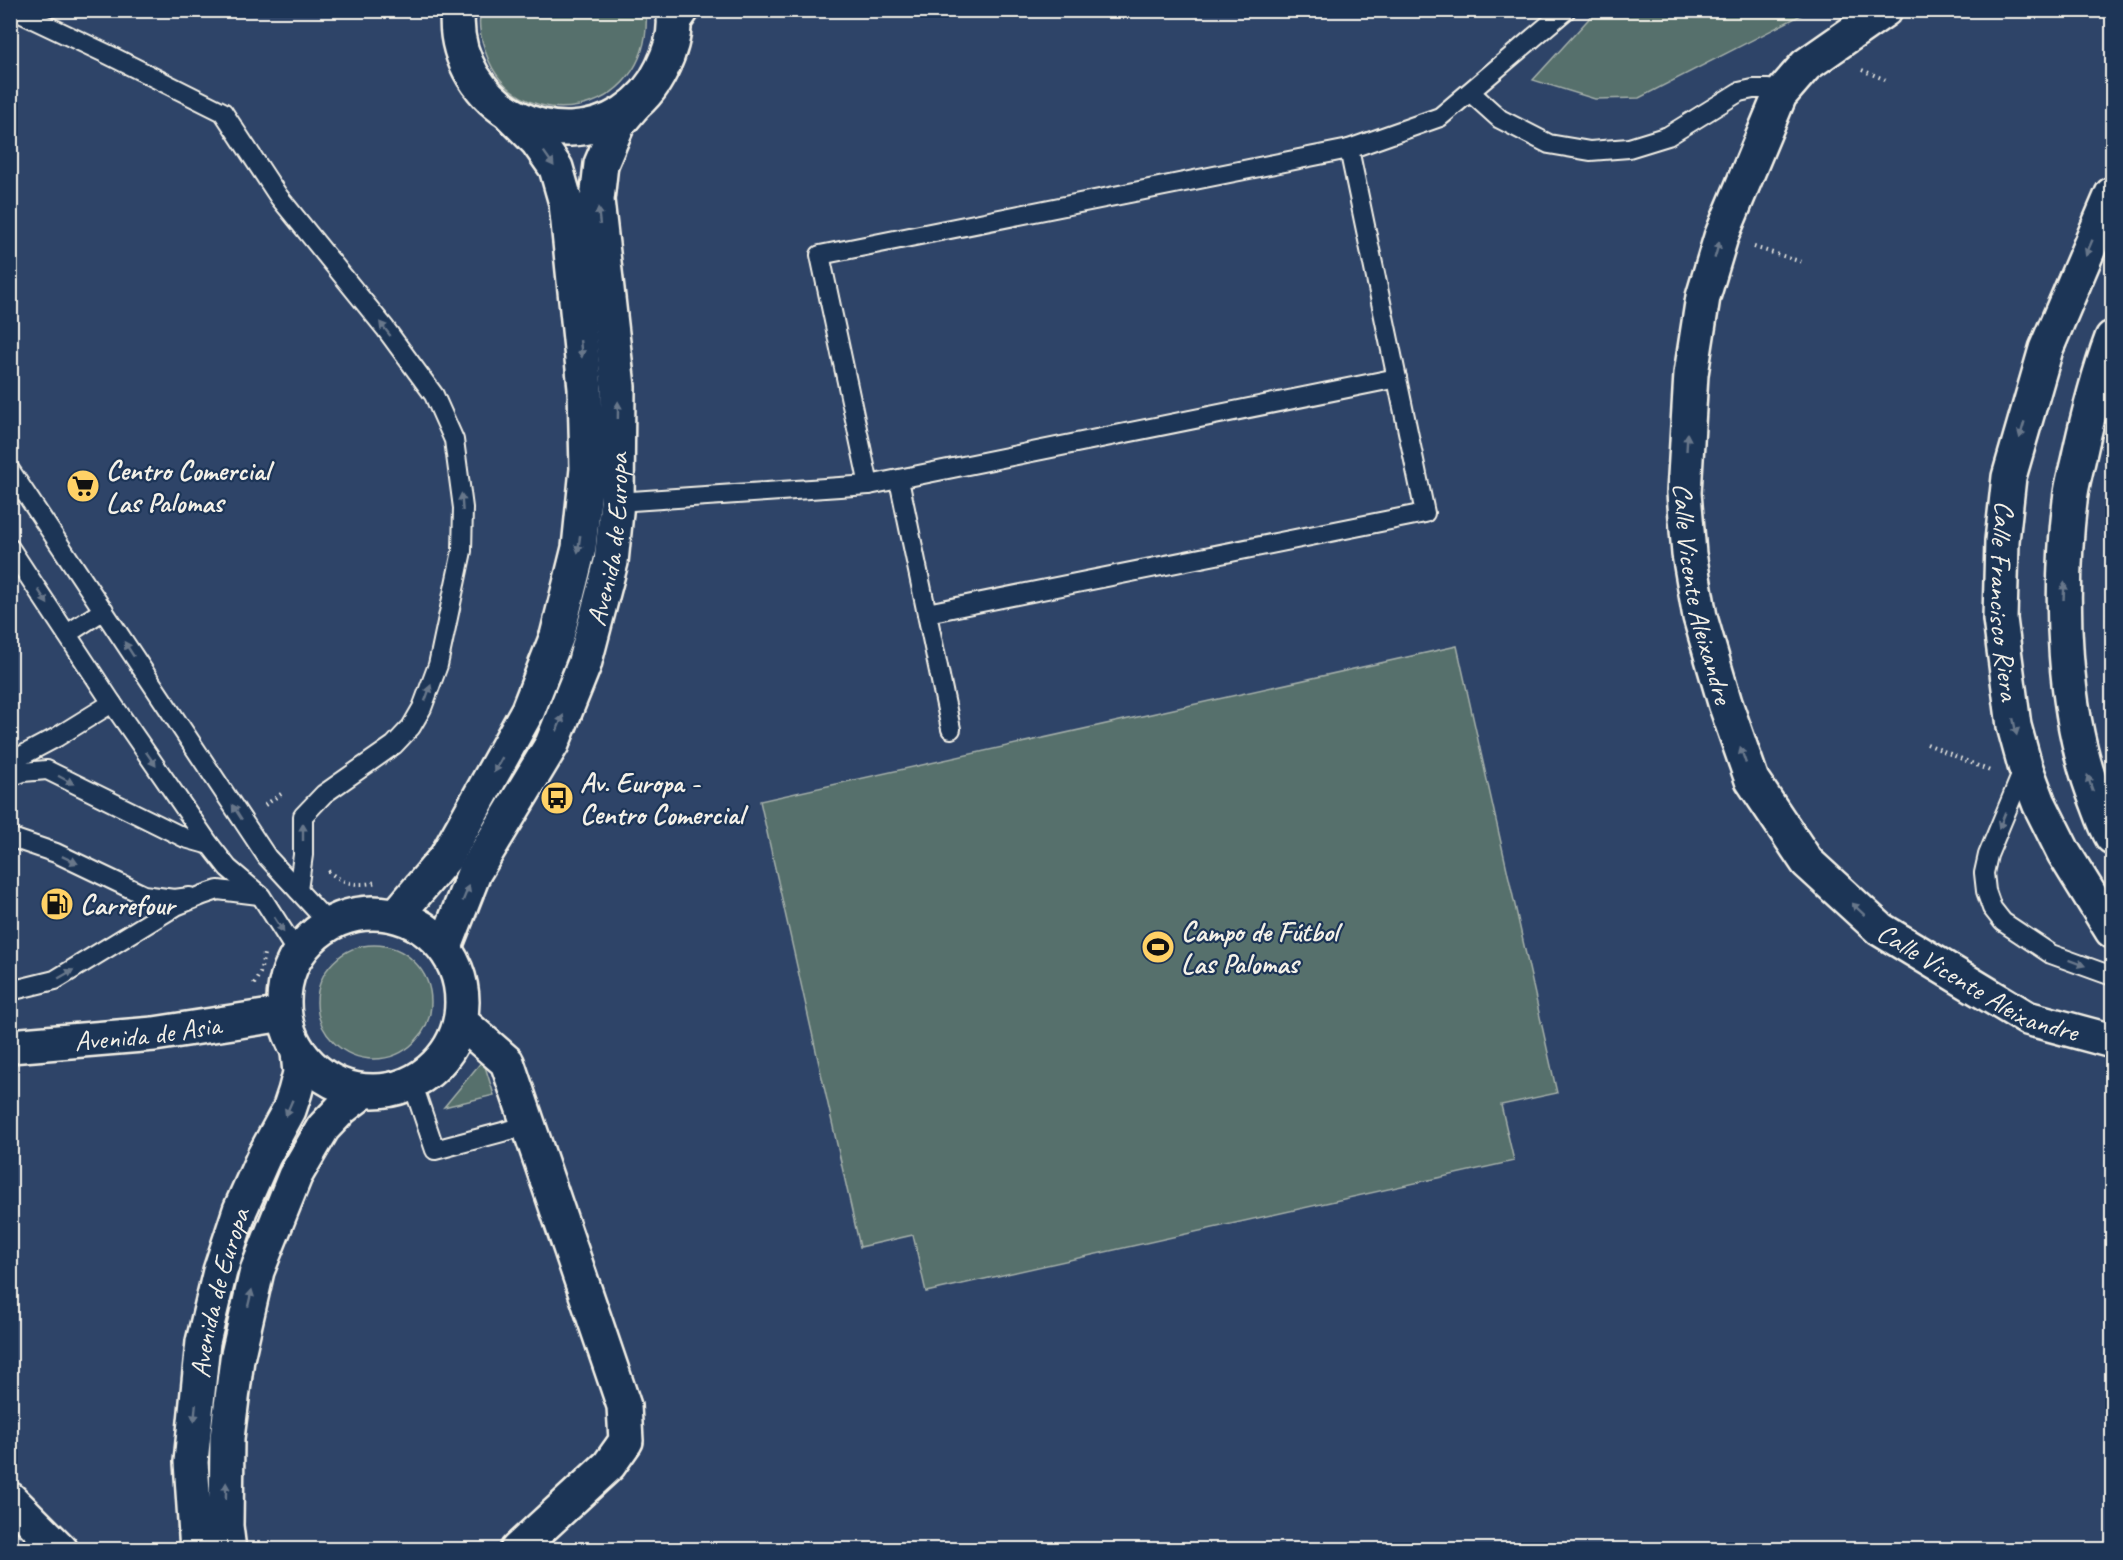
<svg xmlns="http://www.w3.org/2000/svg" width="2123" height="1560" viewBox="0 0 2123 1560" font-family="Caveat,sans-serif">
<rect width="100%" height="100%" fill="#2e4468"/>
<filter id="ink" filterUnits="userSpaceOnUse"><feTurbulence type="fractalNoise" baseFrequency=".0167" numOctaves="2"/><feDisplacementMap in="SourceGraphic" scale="12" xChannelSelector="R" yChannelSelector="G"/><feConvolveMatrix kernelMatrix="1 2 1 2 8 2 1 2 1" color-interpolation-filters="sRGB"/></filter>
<g filter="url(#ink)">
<!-- green -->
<g fill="#566f6c" stroke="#a5b0aa" stroke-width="1.5">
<path d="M646 11C654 122 510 142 484 47 480 35 478 22 481 11Z"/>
<polygon points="1596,11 1596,10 1809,11 1639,98 1595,99 1533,80"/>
<polygon points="1457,646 1557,1093 1501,1105 1514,1161 926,1292 913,1235 860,1247 760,801"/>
<circle cx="374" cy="1002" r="57"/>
<polygon points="483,1060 494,1095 444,1107"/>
</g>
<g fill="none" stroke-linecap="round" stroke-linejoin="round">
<defs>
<g id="lane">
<polyline points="14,10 107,54 223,112 279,197 385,328 434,395 454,440 463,508 462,551 438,665 422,708 411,727 394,745 324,794 303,816 303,855 298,890"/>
<polyline points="1470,92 1500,119 1549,144 1590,151 1629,148 1668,136 1739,92 1753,89 1768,89 1780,95"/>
<polyline points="10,470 267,857 329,924"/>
<polyline points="899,480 951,729"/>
<polyline points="869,485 820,255 1349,149"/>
<polyline points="617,502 869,485 1397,378"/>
<polyline points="10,548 112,703 210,845"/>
<polyline points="927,613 1425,513 1349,149 1440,117 1566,10"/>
<polyline points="67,634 104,610"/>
<polyline points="10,762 57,737 112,703"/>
<polyline points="2025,766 1988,855 1984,873 1986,891 1992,908 2003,922 2051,954 2112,976"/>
<polyline points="10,777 23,772 47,770 185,838 210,845 228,868 261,896 298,954"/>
<polyline points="15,839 56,853 144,895 174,899 190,897"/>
<polyline points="10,991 55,980 176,906 203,895 218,890 259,895"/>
<polyline points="412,1082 435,1150 529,1125"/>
</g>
<g id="street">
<path id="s1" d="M1885 10 1806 65 1780 95 1721 237 1703 297 1691 374 1684 493 1689 554 1700 617 1725 703 1752 780 1807 862 1880 929 2027 1018 2112 1041"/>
<polyline points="461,1022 507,1062 624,1406 626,1441 609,1465 517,1550"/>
</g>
<g id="secondary">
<path d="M458 10C455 34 461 56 473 76 518 149 625 147 662 68 671 50 677 30 673 10"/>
<path id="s2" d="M2112 194 2046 349 2009 477 2002 541 2000 619 2014 726 2025 766 2039 803 2064 853 2112 931"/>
<path d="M2112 338C2097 378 2087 419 2078 461 2075 474 2071 488 2070 501 2059 595 2062 716 2098 804 2102 815 2106 827 2112 837"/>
<circle cx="373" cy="1002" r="89"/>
<polyline points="397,915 446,857 528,710 557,636 579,548 587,469 585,388 566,203 556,168 537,141 511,115"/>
<path id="s3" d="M445 947 474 873 552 744 584 665 611 562 617 502 618 387 597 200 601 164 618 124 634 105"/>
<path id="s4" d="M10 1046 154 1034 284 1014"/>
<polyline points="10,1499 61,1550"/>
<path id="s5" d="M197 1550 191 1462 203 1342 220 1271 240 1210 264 1156 289 1110 295 1092 300 1073 298 1052"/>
<polyline points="229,1550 226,1526 227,1438 237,1359 257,1271 295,1176 323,1128 342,1108 363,1092"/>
</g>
<polyline id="highway" points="675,20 682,10"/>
</defs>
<!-- lane casing -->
<use href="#lane" stroke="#f4f1e8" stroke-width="22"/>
<!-- street casing -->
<use href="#street" stroke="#f4f1e8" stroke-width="38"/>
<!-- secondary casing -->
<use href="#secondary" stroke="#f4f1e8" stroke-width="38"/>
<!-- highway casing -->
<use href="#highway" stroke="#f4f1e8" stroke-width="38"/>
<!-- path -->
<g stroke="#f4f1e8" stroke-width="4" stroke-dasharray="1.5 4.5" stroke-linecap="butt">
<polyline points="1862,70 1886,80"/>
<polyline points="1754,247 1802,262"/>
<polyline points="2111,710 2108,620 2112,548"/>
<polyline points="1927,744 1990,771"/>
<polyline points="265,805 284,792"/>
<path d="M328 871C342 883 358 887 376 882"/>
<polyline points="254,984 260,973 264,954"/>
<polyline points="136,1550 163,1547"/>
</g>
<!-- lane -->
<use href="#lane" stroke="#1d3557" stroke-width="18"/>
<!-- street -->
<use href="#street" stroke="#1d3557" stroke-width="33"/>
<!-- secondary -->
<use href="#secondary" stroke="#1d3557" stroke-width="33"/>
<!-- highway -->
<use href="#highway" stroke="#1d3557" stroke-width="33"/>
</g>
<!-- one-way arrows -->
<defs><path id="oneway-solid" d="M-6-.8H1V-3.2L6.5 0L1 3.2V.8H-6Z" transform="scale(1.5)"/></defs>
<g fill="#68778a">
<use href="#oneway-solid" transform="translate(549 159) rotate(55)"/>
<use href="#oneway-solid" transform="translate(599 216) rotate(-96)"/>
<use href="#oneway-solid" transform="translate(2089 248) rotate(113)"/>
<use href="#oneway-solid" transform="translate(1717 250) rotate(-74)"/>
<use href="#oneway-solid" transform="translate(385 329) rotate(-128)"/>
<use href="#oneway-solid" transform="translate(581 349) rotate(84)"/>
<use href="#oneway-solid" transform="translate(618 410) rotate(-89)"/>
<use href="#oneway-solid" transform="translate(2022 430) rotate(106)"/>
<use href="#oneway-solid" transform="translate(1687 442) rotate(-87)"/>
<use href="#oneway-solid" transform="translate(462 502) rotate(-94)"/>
<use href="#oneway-solid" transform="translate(579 544) rotate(98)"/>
<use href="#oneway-solid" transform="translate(2064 591) rotate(-87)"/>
<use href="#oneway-solid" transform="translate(43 597) rotate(57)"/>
<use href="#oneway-solid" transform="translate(129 649) rotate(-123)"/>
<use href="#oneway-solid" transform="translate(428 693) rotate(-70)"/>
<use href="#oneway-solid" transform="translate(560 723) rotate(-68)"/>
<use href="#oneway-solid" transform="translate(2015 727) rotate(78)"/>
<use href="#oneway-solid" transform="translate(1743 755) rotate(-109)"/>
<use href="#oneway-solid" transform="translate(151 759) rotate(55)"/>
<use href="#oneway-solid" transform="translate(498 765) rotate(119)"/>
<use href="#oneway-solid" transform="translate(66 780) rotate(28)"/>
<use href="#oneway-solid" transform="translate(2090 783) rotate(-109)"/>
<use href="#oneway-solid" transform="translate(237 812) rotate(-123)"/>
<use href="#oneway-solid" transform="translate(2002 821) rotate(112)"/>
<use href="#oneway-solid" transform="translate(303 832) rotate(-90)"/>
<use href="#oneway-solid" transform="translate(70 860) rotate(25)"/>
<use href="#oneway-solid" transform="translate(466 893) rotate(-68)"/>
<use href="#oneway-solid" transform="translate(1858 909) rotate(-137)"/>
<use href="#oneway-solid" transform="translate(279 925) rotate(57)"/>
<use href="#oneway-solid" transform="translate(2077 963) rotate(20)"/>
<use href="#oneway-solid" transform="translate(66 974) rotate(-30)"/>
<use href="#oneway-solid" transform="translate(289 1108) rotate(113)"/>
<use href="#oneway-solid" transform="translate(250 1298) rotate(-77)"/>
<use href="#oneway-solid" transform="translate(195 1413) rotate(95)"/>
<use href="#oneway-solid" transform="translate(226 1491) rotate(-89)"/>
</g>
</g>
<!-- icons -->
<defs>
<symbol id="supermarket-disc" viewBox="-11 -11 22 22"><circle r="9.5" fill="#ffd166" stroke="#1d3557"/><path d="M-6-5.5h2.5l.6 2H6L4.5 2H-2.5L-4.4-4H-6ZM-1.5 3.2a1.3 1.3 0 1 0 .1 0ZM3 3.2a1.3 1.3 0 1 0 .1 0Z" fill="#111"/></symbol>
<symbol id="bus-disc" viewBox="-11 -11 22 22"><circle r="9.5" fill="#ffd166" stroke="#1d3557"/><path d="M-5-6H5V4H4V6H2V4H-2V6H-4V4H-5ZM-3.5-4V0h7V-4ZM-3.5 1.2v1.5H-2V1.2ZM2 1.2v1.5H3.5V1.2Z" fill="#111"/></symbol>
<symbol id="fuel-disc" viewBox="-11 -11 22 22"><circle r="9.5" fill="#ffd166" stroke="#1d3557"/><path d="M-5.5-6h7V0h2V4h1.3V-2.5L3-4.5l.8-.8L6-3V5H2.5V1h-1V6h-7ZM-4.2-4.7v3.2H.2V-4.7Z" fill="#111"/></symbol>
<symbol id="stadium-disc" viewBox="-11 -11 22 22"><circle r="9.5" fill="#ffd166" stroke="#1d3557"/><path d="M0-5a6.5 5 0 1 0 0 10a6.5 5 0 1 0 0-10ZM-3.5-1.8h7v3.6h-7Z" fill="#111"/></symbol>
</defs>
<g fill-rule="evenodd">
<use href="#supermarket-disc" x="64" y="467" width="38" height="38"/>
<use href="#bus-disc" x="538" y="779" width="38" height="38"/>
<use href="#fuel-disc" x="38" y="885" width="38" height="38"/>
<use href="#stadium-disc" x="1139" y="928" width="38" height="38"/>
</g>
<g text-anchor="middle" stroke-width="4.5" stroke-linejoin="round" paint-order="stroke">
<!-- poi labels -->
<g font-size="28" font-weight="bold" fill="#f4f1e8" stroke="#1d3557" text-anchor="start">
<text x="106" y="480">Centro Comercial<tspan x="106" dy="32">Las Palomas</tspan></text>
<text x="580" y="792">Av. Europa -<tspan x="580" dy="32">Centro Comercial</tspan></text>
<text x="80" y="914">Carrefour</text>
<text x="1181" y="941">Campo de Fútbol<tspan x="1181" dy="32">Las Palomas</tspan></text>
</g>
<!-- street labels -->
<g font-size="28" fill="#f4f1e8" stroke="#1d3557">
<text dy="10" stroke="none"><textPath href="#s3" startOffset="444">Avenida de Europa</textPath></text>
<text dy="10" stroke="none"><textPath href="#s1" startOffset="652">Calle Vicente Aleixandre</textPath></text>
<text dy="10" stroke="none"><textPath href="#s2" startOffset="426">Calle Francisco Riera</textPath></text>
<text dy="10" stroke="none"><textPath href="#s1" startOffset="1156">Calle Vicente Aleixandre</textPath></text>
<text dy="10" stroke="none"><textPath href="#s4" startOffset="138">Avenida de Asia</textPath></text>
<text dy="10" stroke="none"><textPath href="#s5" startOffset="260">Avenida de Europa</textPath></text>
</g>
</g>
<!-- margin -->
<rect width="2123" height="1560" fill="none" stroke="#1d3557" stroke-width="36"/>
<rect x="18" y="18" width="2087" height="1524" fill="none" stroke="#f4f1e8" stroke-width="2" filter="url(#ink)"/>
</svg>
